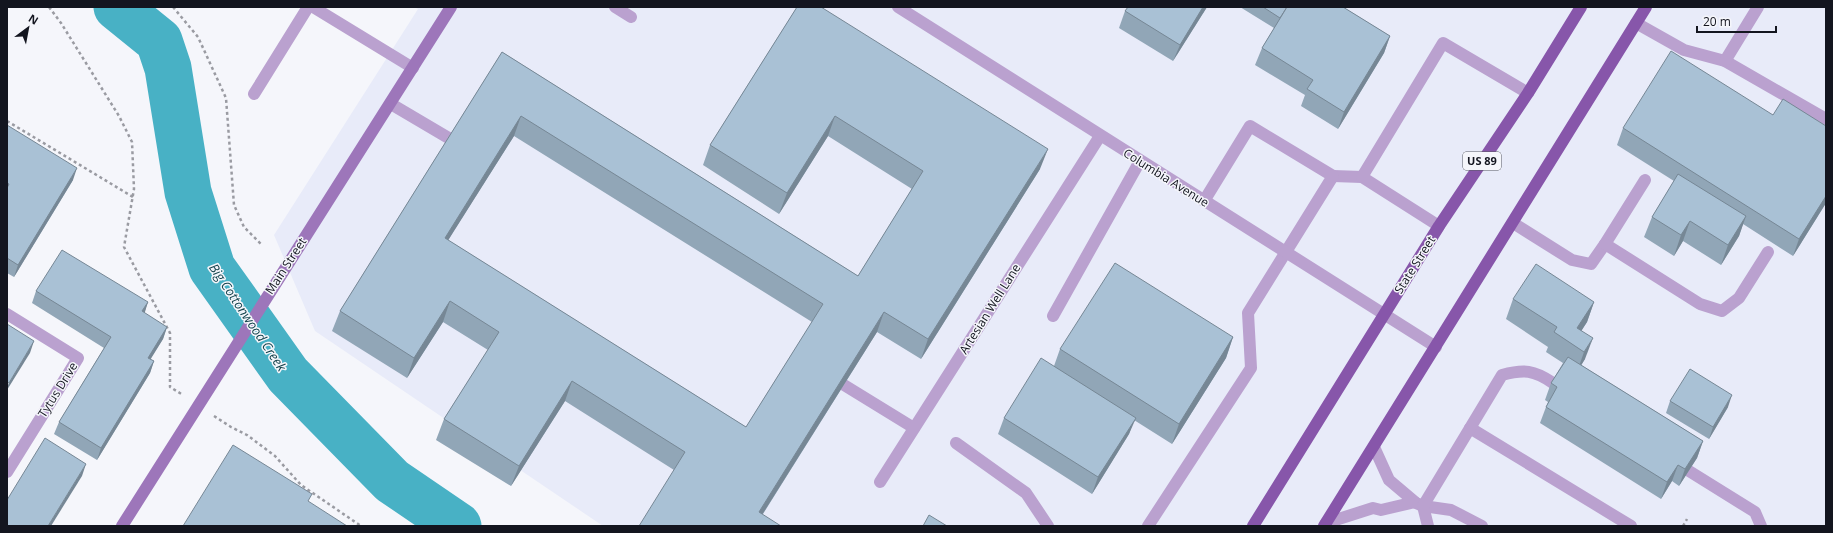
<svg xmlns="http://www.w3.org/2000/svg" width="1833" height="533" viewBox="0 0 1833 533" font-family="'Open Sans',sans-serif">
<rect width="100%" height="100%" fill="#f5f6fb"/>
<!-- built -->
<polygon fill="#e8ebf9" points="414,7 1826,7 1826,526 603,526 315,331 274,235 418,9"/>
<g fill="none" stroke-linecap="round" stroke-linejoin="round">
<!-- river -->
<polyline stroke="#48b1c5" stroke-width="47" points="117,7 159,41 168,68 188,192 212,268 288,375 392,481 458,526"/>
<!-- path -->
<g stroke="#9a9ba2" stroke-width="2.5" stroke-dasharray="3 3" stroke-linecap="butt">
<polyline points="49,7 61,23 119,116 132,142 134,189 124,247 170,333 170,387 183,395"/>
<polyline points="173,7 198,37 226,98 234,205 244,227 261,244"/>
<polyline points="7,121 133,197"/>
<polyline points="214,416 231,427 247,435 275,456 301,485 361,526"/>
<polyline points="1683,526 1687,519"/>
</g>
<!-- lane -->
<g stroke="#baa1cf" stroke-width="12">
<polyline points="615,7 631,17"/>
<polyline points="1636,23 1684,50 1725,61 1826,119"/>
<polyline points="1725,61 1758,7"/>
<polyline points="391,104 452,140"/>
<polyline points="1333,176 1362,177"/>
<polyline points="1513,223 1572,260 1591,264 1605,244 1645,180"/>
<polyline points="1439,226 1362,177 1443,43 1528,93"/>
<polyline points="1605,244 1700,304 1722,311 1739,298 1768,252"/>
<polyline points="1053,316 1140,161"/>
<polyline points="844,385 914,428"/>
<polyline points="1470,428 1631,526"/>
<polyline points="956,443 1026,493 1048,526"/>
<polyline points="1689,471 1755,512 1761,526"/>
<polyline points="880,482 1100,136"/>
<polyline points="1416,503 1423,506 1451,510 1482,526"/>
<polyline points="1326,523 1373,508 1381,510 1415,502 1389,480 1374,447"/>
<polyline points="1148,526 1251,368 1248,313 1333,176 1250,126 1204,201"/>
<path d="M1428 526 1423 506 1502 375C1524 369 1534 370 1553 383"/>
</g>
<!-- street -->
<g stroke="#baa1cf" stroke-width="12">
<polyline points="313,7 413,68"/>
<polyline points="898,7 1436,347"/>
<polyline points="254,94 308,7"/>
<polyline points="7,314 78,358 7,472"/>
</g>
<!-- secondary -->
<polyline stroke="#9d76ba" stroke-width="12" points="122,526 451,7"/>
<!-- primary -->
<g stroke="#8756aa" stroke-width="12">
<polyline points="1253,526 1439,226 1528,93 1581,7"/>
<polyline points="1324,526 1646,7"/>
</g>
</g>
<!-- wall -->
<g fill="#91a6b7" fill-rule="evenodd">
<path d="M797 7 1040 169 921 359 877 332 763 514 674 470 565 401 511 486 436 440 444 419 488 350 443 322 407 378 332 331 340 311 502 52 858 276 912 189 828 136 779 214 703 165 710 145ZM514 136 812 322 746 427 448 240Z"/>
<polygon points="1128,7 1207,7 1173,61 1119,28 1125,11"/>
<polygon points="1240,7 1343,7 1390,36 1384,53 1338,129 1301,106 1305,95 1255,65 1262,48 1274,28"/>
<polygon points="1773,115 1826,126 1826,203 1793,256 1743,224 1739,236 1721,265 1683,241 1674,256 1644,237 1652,217 1674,181 1617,145 1623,128"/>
<polygon points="7,125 73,180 14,277 7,273"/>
<polygon points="36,291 148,302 144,313 167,327 163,339 150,359 154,361 150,373 97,460 54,434 59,422 104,348 32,303"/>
<polygon points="1513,299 1594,302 1587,322 1581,331 1585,359 1581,365 1703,441 1697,458 1679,486 1672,481 1661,499 1540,423 1546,407 1548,402 1545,400 1551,383 1563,363 1546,352 1548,347 1506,319"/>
<polygon points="1233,337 1226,358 1172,444 1134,420 1129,434 1092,494 998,434 1004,418 1054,366 1060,349"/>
<polygon points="1670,401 1728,407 1709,439 1666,413"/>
</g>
<!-- shaded-wall -->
<g fill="#768795">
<polygon points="1203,7 1207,7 1173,61 1180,45"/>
<polygon points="1390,36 1384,53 1338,129 1344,112"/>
<polygon points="521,116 514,136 437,258 445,238"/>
<polygon points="835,116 828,136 779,214 787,193"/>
<polygon points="1048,149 1040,169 921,359 928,339"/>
<polygon points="77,168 73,180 14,277 18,265"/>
<polygon points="1826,196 1826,203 1793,256 1799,239"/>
<polygon points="1746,216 1739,236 1721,265 1728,245"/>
<polygon points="1690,221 1683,241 1674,256 1681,235"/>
<polygon points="450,301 443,322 407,378 414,358"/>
<polygon points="148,302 144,315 142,311"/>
<polygon points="1594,302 1587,322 1573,344 1577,328"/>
<polygon points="884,312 877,332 755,526 759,512"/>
<polygon points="167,327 163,339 144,370 148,358"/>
<polygon points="1233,337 1226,358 1172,444 1179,424"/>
<polygon points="1593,338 1585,359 1577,372 1584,352"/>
<polygon points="34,341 30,353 7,390 7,387 9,383"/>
<polygon points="154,361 150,373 97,460 101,448"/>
<polygon points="572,381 565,401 511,486 519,466"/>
<polygon points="1732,395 1728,407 1709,439 1713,427"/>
<polygon points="1136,418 1129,434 1092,494 1098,477"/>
<polygon points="1703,441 1697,458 1679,486 1685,469"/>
<polygon points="86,464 82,476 51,526 48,526"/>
<polygon points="1678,465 1672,481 1661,499 1667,482"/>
</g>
<!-- building -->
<g fill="#a9c1d5" stroke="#768795" fill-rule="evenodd">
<path d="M797 7H821L1048 149 928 339 884 312 759 512 781 526H639L685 452 572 381 519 466 444 419 499 332 450 301 414 358 340 311 502 52 858 276 923 171 835 116 787 193 710 145ZM521 116 823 304 746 427 445 238Z"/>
<polygon points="1128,7 1203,7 1180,45 1125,11"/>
<polygon points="1263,7 1287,7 1280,18"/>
<polygon points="1287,7 1343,7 1390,36 1344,112 1307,89 1313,80 1262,48"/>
<polygon points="1671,51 1773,115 1783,99 1826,126 1826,196 1799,239 1623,128"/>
<polygon points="7,125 77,168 18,265 7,258 7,188 9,184 7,183"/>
<polygon points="1678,174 1746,216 1728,245 1690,221 1681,235 1652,217"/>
<polygon points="62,250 148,302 142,311 167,327 148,358 154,361 101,448 59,422 111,337 36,291"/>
<polygon points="1115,263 1233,337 1179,424 1060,349"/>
<polygon points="1536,264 1594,302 1577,328 1593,338 1584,352 1554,332 1557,327 1513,299"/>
<polygon points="7,324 34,341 9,383 7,382"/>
<polygon points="1568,357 1703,441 1685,469 1678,465 1667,482 1546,407 1557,387 1551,383"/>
<polygon points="1041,358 1136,418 1098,477 1004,418"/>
<polygon points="1690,369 1732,395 1713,427 1670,401"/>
<polygon points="45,438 86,464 48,526 7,526 7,500"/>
<polygon points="233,445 312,494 308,501 347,526 183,526"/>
<polygon points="929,515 947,526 923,526"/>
</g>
<g text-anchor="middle" stroke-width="3" stroke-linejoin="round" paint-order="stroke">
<!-- shield labels -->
<rect fill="#f5f6fb" stroke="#575861" stroke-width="1" x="1463" y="152" width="38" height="18" rx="3"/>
<g font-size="11" font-weight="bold" fill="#13151f">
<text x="1482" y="165">US 89</text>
</g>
<!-- street labels -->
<g font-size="12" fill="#13151f" stroke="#f5f6fb">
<text transform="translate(1166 178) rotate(32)" y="4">Columbia Avenue</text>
<text transform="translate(1415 265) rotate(-58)" y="4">State Street</text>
<text transform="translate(286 266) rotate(-57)" y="4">Main Street</text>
<text transform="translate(990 309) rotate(-58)" y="4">Artesian Well Lane</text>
<text transform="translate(58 390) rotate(-58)" y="4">Tytus Drive</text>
</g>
<!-- water labels -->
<g font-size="13" font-style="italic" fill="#14434c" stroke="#f5f6fb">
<text transform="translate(248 317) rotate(56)" y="5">Big Cottonwood Creek</text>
</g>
</g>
<!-- border -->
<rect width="1833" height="533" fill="none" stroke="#13151f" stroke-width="16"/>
<!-- north arrow -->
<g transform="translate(28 28) rotate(32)" stroke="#f5f6fb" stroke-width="3" paint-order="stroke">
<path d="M0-3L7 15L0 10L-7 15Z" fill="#13151f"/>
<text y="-6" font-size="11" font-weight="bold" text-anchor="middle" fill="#13151f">N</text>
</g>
<!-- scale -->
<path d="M1697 26v6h79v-6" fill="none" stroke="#13151f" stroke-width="2"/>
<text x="1703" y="26" font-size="12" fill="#13151f" stroke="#f5f6fb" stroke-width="3" paint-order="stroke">20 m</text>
</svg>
